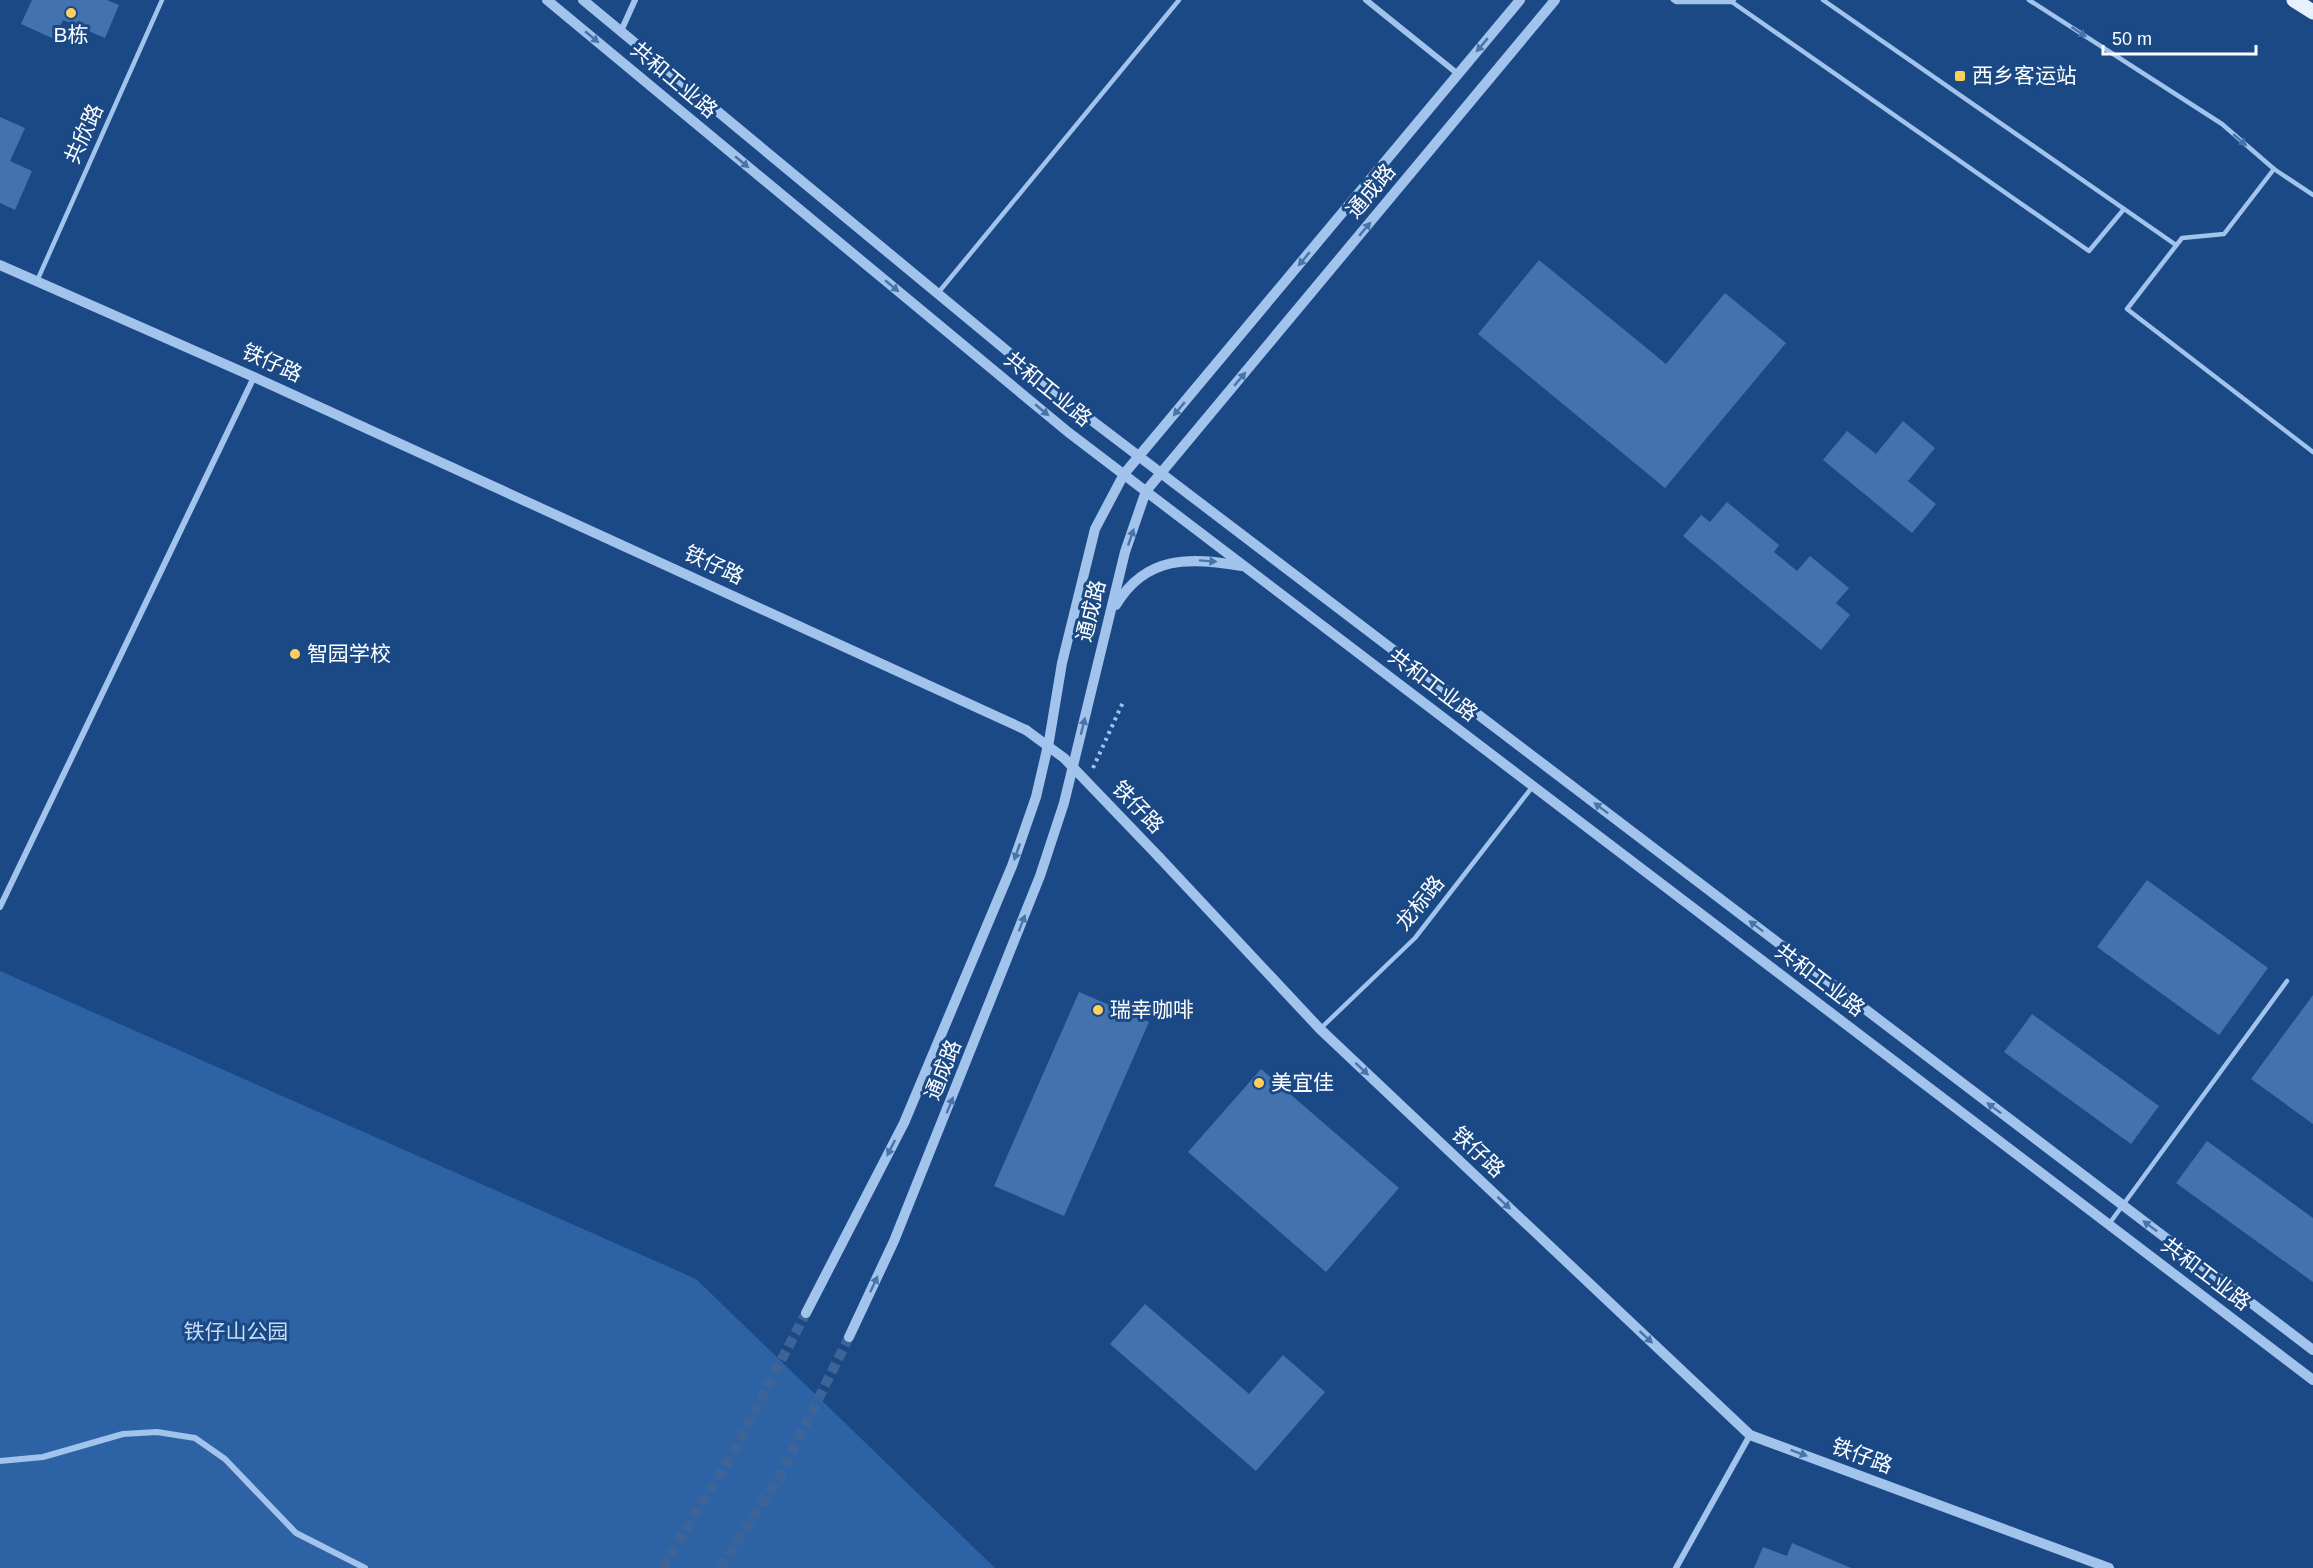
<svg xmlns="http://www.w3.org/2000/svg" width="2313" height="1568" viewBox="0 0 2313 1568" font-family="Arial,'Noto Sans SC',sans-serif">
<rect width="100%" height="100%" fill="#1a4986"/>
<!-- green -->
<polygon fill="#2d63a4" points="0,971 696,1279 995,1568 0,1568"/>
<!-- building -->
<g fill="#4373af">
<polygon points="32,0 107,0 119,5 105,38 63,20 54,39 21,24"/>
<polygon points="0,117 25,128 10,161 32,171 15,210 0,203"/>
<polygon points="1539,260 1666,364 1725,293 1786,343 1665,488 1478,334"/>
<polygon points="1903,421 1935,448 1908,481 1936,504 1912,533 1823,460 1847,431 1876,454"/>
<polygon points="1727,502 1779,545 1774,552 1797,571 1810,556 1849,588 1836,603 1850,615 1821,650 1683,536 1701,515 1710,522"/>
<polygon points="2147,880 2268,968 2219,1035 2097,947"/>
<polygon points="1079,992 1149,1022 1064,1216 994,1186"/>
<polygon points="2313,995 2313,1124 2251,1079"/>
<polygon points="2032,1014 2159,1106 2131,1144 2004,1052"/>
<polygon points="1261,1069 1399,1188 1326,1272 1188,1152"/>
<polygon points="2207,1141 2313,1218 2313,1282 2176,1183"/>
<polygon points="1145,1304 1249,1394 1283,1355 1325,1392 1256,1471 1110,1344"/>
<polygon points="1792,1543 1851,1568 1754,1568 1763,1547 1787,1556"/>
</g>
<g fill="none" stroke-linecap="round" stroke-linejoin="round">
<!-- tertiary-tunnel -->
<g stroke="#3c6498" stroke-width="10" stroke-dasharray="10 5" stroke-linecap="butt">
<polyline points="662,1568 733,1453 806,1313"/>
<polyline points="721,1568 781,1474 849,1337"/>
</g>
<!-- path -->
<polyline stroke="#a1c3ec" stroke-width="4" stroke-dasharray="3 4.5" stroke-linecap="butt" points="1093,768 1124,700"/>
<!-- service -->
<g stroke="#a1c3ec" stroke-width="4.5">
<polyline points="1673,0 1676,2 1732,2 1734,0"/>
<polyline points="1823,0 2176,245"/>
<polyline points="2029,0 2222,124 2274,169 2313,195"/>
<polyline points="1732,2 2089,251 2124,209"/>
<polyline points="2274,169 2224,234 2182,238 2127,309 2313,452"/>
<polyline points="37,281 162,0"/>
<polyline points="938,293 1179,0"/>
<polyline points="1320,1029 1415,938 1533,786"/>
<polyline points="2109,1224 2287,981"/>
</g>
<!-- minor -->
<g stroke="#a1c3ec" stroke-width="6">
<polyline points="1366,0 1458,74"/>
<polyline points="621,31 635,0"/>
<polyline points="0,907 254,377"/>
<polyline points="0,1461 43,1457 123,1434 157,1432 195,1438 225,1459 296,1533 365,1568"/>
<polyline points="1676,1568 1750,1435"/>
</g>
<!-- tertiary -->
<g stroke="#a1c3ec" stroke-width="10">
<polyline points="547,0 1068,432 2313,1380"/>
<polyline points="583,0 1082,413 2313,1350"/>
<polyline points="0,265 254,377 1026,730"/>
<path d="M1116 605C1146 555 1190 557 1242 566"/>
<polyline points="1159,857 1320,1029 1750,1435 2109,1568"/>
<polyline points="806,1313 904,1123 1012,866 1036,797 1049,741 1062,663 1095,529 1124,474 1520,0"/>
<polyline points="849,1337 894,1241 1040,876 1064,803 1125,552 1146,491 1555,0"/>
</g>
<!-- primary -->
<polyline stroke="#e6f0ff" stroke-width="15" points="2294,0 2313,12"/>
<!-- tertiary-bridge -->
<polyline stroke="#a1c3ec" stroke-width="10" points="1026,730 1064,758 1159,857"/>
</g>
<!-- one-way arrows -->
<defs><path id="oneway-solid" d="M-6-.8H1V-3.2L6.5 0L1 3.2V.8H-6Z" transform="scale(1.5)"/></defs>
<g fill="#4974aa">
<use href="#oneway-solid" transform="translate(2079 32) rotate(33)"/>
<use href="#oneway-solid" transform="translate(592 37) rotate(40)"/>
<use href="#oneway-solid" transform="translate(1482 45) rotate(130)"/>
<use href="#oneway-solid" transform="translate(2240 140) rotate(41)"/>
<use href="#oneway-solid" transform="translate(742 162) rotate(40)"/>
<use href="#oneway-solid" transform="translate(1365 229) rotate(-50)"/>
<use href="#oneway-solid" transform="translate(1304 259) rotate(130)"/>
<use href="#oneway-solid" transform="translate(892 286) rotate(40)"/>
<use href="#oneway-solid" transform="translate(1240 379) rotate(-50)"/>
<use href="#oneway-solid" transform="translate(1179 409) rotate(130)"/>
<use href="#oneway-solid" transform="translate(1042 410) rotate(40)"/>
<use href="#oneway-solid" transform="translate(1131 537) rotate(-71)"/>
<use href="#oneway-solid" transform="translate(1208 561) rotate(4)"/>
<use href="#oneway-solid" transform="translate(1083 726) rotate(-76)"/>
<use href="#oneway-solid" transform="translate(1601 808) rotate(-143)"/>
<use href="#oneway-solid" transform="translate(1017 852) rotate(109)"/>
<use href="#oneway-solid" transform="translate(1022 923) rotate(-69)"/>
<use href="#oneway-solid" transform="translate(1756 926) rotate(-143)"/>
<use href="#oneway-solid" transform="translate(1362 1069) rotate(43)"/>
<use href="#oneway-solid" transform="translate(950 1105) rotate(-68)"/>
<use href="#oneway-solid" transform="translate(1994 1108) rotate(-143)"/>
<use href="#oneway-solid" transform="translate(891 1148) rotate(117)"/>
<use href="#oneway-solid" transform="translate(1504 1203) rotate(43)"/>
<use href="#oneway-solid" transform="translate(2150 1226) rotate(-143)"/>
<use href="#oneway-solid" transform="translate(874 1284) rotate(-65)"/>
<use href="#oneway-solid" transform="translate(1646 1337) rotate(43)"/>
<use href="#oneway-solid" transform="translate(1799 1453) rotate(20)"/>
</g>
<!-- markers -->
<g fill="#fecf5d" stroke="#1a4986" stroke-width="2">
<circle cx="71" cy="13" r="6"/>
<rect x="1954" y="70" width="12" height="12" rx="3"/>
<circle cx="295" cy="654" r="6"/>
<circle cx="1098" cy="1010" r="6"/>
<circle cx="1259" cy="1083" r="6"/>
</g>
<g text-anchor="middle" stroke-width="6" stroke-linejoin="round" paint-order="stroke">
<!-- poi labels -->
<g font-size="21" fill="#fff" stroke="#1a4986" text-anchor="start">
<text x="71" y="42" text-anchor="middle">B栋</text>
<text x="1972" y="83">西乡客运站</text>
<text x="307" y="661">智园学校</text>
<text x="1110" y="1017">瑞幸咖啡</text>
<text x="1271" y="1090">美宜佳</text>
</g>
<!-- street labels -->
<g font-size="21" fill="#fff" stroke="#1a4986">
<text transform="translate(674 80) rotate(40)" y="7">共和工业路</text>
<text transform="translate(84 134) rotate(-66)" y="7">共欣路</text>
<text transform="translate(1371 191) rotate(-50)" y="7">通成路</text>
<text transform="translate(272 363) rotate(24)" y="7">铁仔路</text>
<text transform="translate(1048 389) rotate(39)" y="7">共和工业路</text>
<text transform="translate(714 565) rotate(25)" y="7">铁仔路</text>
<text transform="translate(1091 611) rotate(-76)" y="7">通成路</text>
<text transform="translate(1433 685) rotate(37)" y="7">共和工业路</text>
<text transform="translate(1138 807) rotate(46)" y="7">铁仔路</text>
<text transform="translate(1420 903) rotate(-51)" y="7">龙标路</text>
<text transform="translate(1820 980) rotate(37)" y="7">共和工业路</text>
<text transform="translate(943 1070) rotate(-68)" y="7">通成路</text>
<text transform="translate(1478 1152) rotate(43)" y="7">铁仔路</text>
<text transform="translate(2206 1274) rotate(37)" y="7">共和工业路</text>
<text transform="translate(1862 1456) rotate(20)" y="7">铁仔路</text>
</g>
<!-- park labels -->
<g font-size="21" fill="#c6ddf9" stroke="#1a4986">
<text x="236" y="1339">铁仔山公园</text>
</g>
</g>
<!-- scale -->
<path d="M2103 45v9h153v-9" fill="none" stroke="#ffffff" stroke-width="3"/>
<text x="2112" y="45" font-size="18" fill="#ffffff" stroke="#1a4986" stroke-width="4.5" paint-order="stroke">50 m</text>
</svg>
